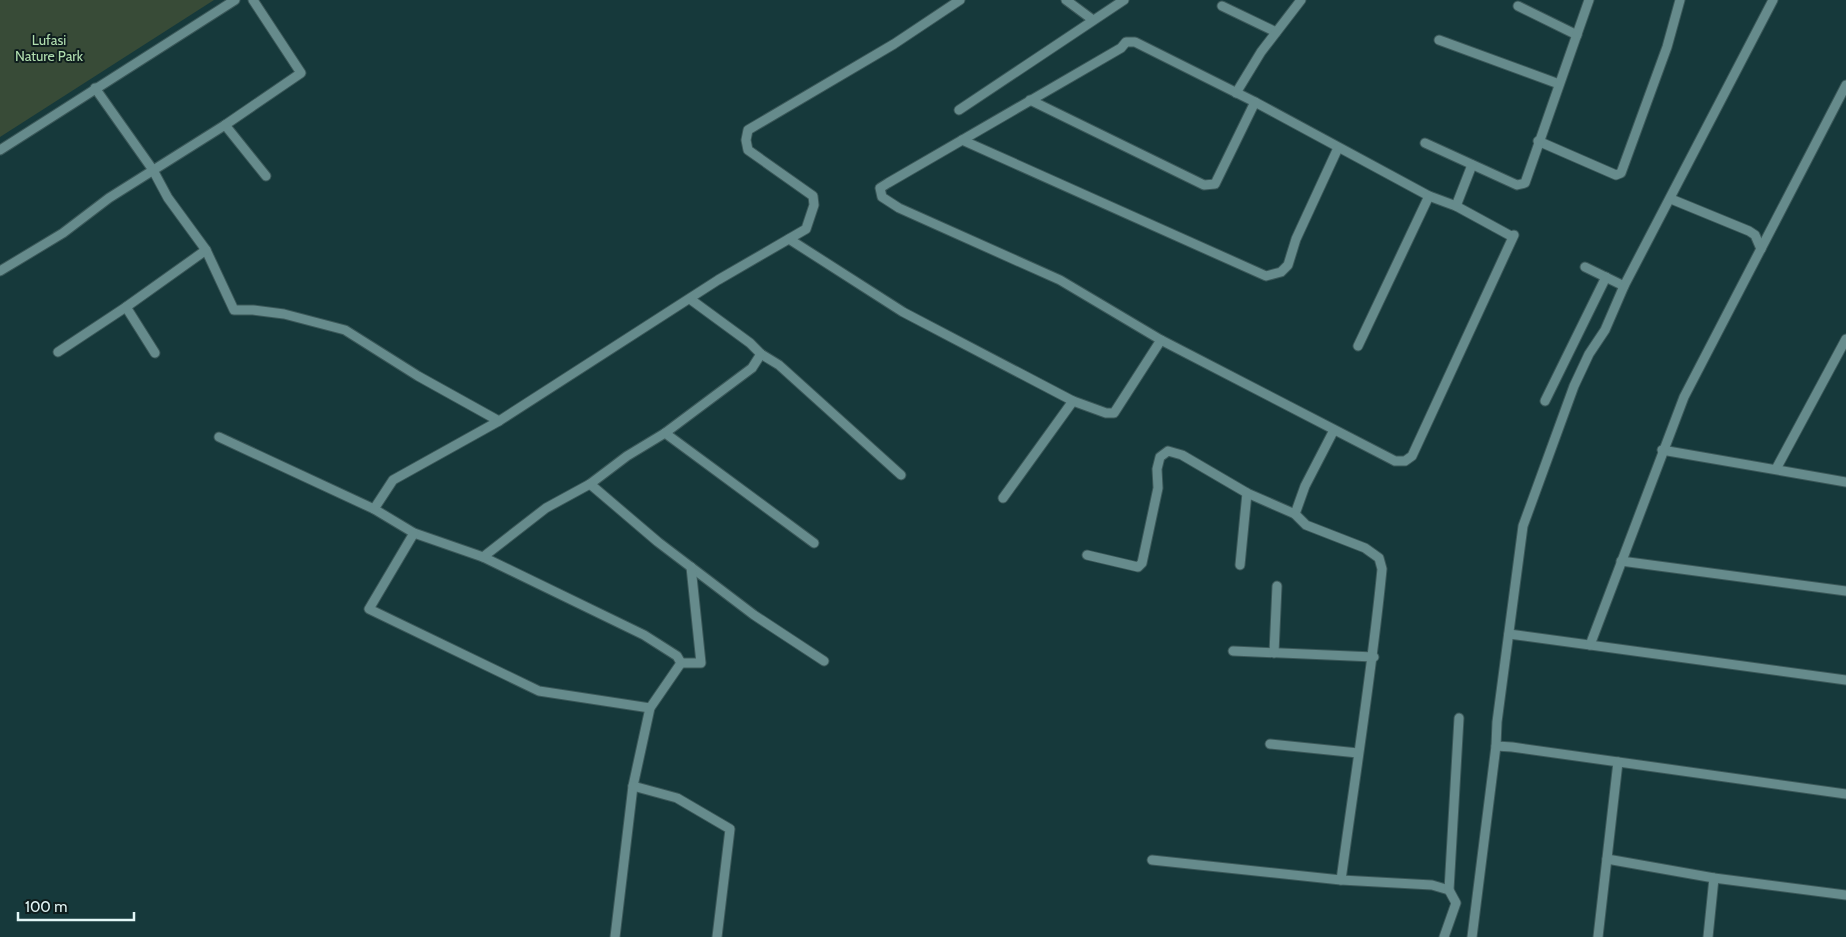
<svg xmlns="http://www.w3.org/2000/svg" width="1846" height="937" viewBox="0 0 1846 937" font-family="Cabin,sans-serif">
<rect width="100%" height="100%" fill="#16393b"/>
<!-- green -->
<polygon fill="#384b37" points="0,0 214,0 0,137"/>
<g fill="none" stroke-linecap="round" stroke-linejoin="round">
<defs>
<g id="street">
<polyline points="1066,0 1093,20"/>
<polyline points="1222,6 1276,32"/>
<polyline points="1518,6 1577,35"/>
<polyline points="1439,40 1559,84"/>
<polygon points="1126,42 1135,42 1255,102 1429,196 1456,206 1511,236 1514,235 1412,456 1405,461 1395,461 1161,340 1060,280 899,208 882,197 880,188 888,183 1121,48"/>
<polyline points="95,88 153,170 168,198 206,250 234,310 253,310 284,314 345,330 418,376 499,421"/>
<polyline points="1236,93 1261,52 1301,0"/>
<polyline points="1030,100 1204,185 1215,184 1255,102"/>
<polyline points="959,110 1124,0"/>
<polyline points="225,125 301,73 253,0"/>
<polyline points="962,140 1266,276 1281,272 1288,265 1296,239 1338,148"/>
<polyline points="1538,141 1616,175 1621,173 1667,47 1680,0"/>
<polyline points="1425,143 1517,185 1525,183 1589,0"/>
<polyline points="0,150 235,0"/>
<polyline points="1671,199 1749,231 1755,235 1761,249"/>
<polyline points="1456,206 1472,165"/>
<polyline points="789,239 903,312 1073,401 1106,413 1114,413 1161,340"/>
<polyline points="1585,267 1624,286"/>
<polyline points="0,271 63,233 109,198 225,125 266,176"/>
<polyline points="690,299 750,343 761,354 779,365 901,475"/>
<polyline points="126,307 155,353"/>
<polyline points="1358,346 1429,196"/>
<polyline points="58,352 126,307 206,250"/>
<polyline points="1545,401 1606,277"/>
<polyline points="665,433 814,543"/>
<polyline points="219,437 374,509 414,533 483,557 644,635 677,656 681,663 650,708 633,786 615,937"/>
<polyline points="1662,450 1846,482"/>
<polyline points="1776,469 1846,339"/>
<polyline points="590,484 658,542 754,615 824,661"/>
<polyline points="1003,498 1073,401"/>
<polyline points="374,509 393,480 499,421 718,280 806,229 814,205 813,196 748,150 746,140 748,130 894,44 960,0"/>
<polyline points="1295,514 1305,486 1334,430"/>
<polyline points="414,533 369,609 539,691 650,708"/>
<path d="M1087 555 1138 567 1142 563 1158 488 1157 469 1160 457 1168 451 1182 455 1247 493 1295 514 1306 525 1365 548 1379 558 1382 569C1372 673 1355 776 1341 880"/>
<polyline points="483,557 546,508 590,484 627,456 665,433 752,368 761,354"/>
<polyline points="1621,561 1846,591"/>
<polyline points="1240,565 1247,493"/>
<polyline points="1509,634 1846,680"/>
<polyline points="1590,645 1684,397 1846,85"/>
<polyline points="1233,651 1374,657"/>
<polyline points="1274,653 1277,586"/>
<polyline points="681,663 701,663 691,567"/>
<polyline points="1270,744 1358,753"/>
<polyline points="1496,746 1512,747 1846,794"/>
<polyline points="633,786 677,798 730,829 717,937"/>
<polyline points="1607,859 1714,878 1846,895"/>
<polyline points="1152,860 1341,880 1432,885 1449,890"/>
<polyline points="1444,937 1456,903 1449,890 1459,718"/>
<polyline points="1472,937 1496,746 1497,722 1523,526 1574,386 1589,354 1605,330 1624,286 1773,0"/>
<polyline points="1598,937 1618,762"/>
<polyline points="1708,937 1714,878"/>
</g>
</defs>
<!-- street casing -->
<use href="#street" stroke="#3b5859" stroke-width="11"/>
<!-- street -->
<use href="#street" stroke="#668b8c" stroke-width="9"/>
</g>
<g text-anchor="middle" stroke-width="4" stroke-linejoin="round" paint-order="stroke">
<!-- park labels -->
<g font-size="14" fill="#b1deaf" stroke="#0f1e1e">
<text x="49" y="45">Lufasi<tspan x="49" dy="16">Nature Park</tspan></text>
</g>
</g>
<!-- scale -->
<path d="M18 912v8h116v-8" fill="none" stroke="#e3f7f7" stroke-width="2.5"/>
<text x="25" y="912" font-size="15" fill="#e3f7f7" stroke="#0f1e1e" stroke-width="4" paint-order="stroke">100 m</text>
</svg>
